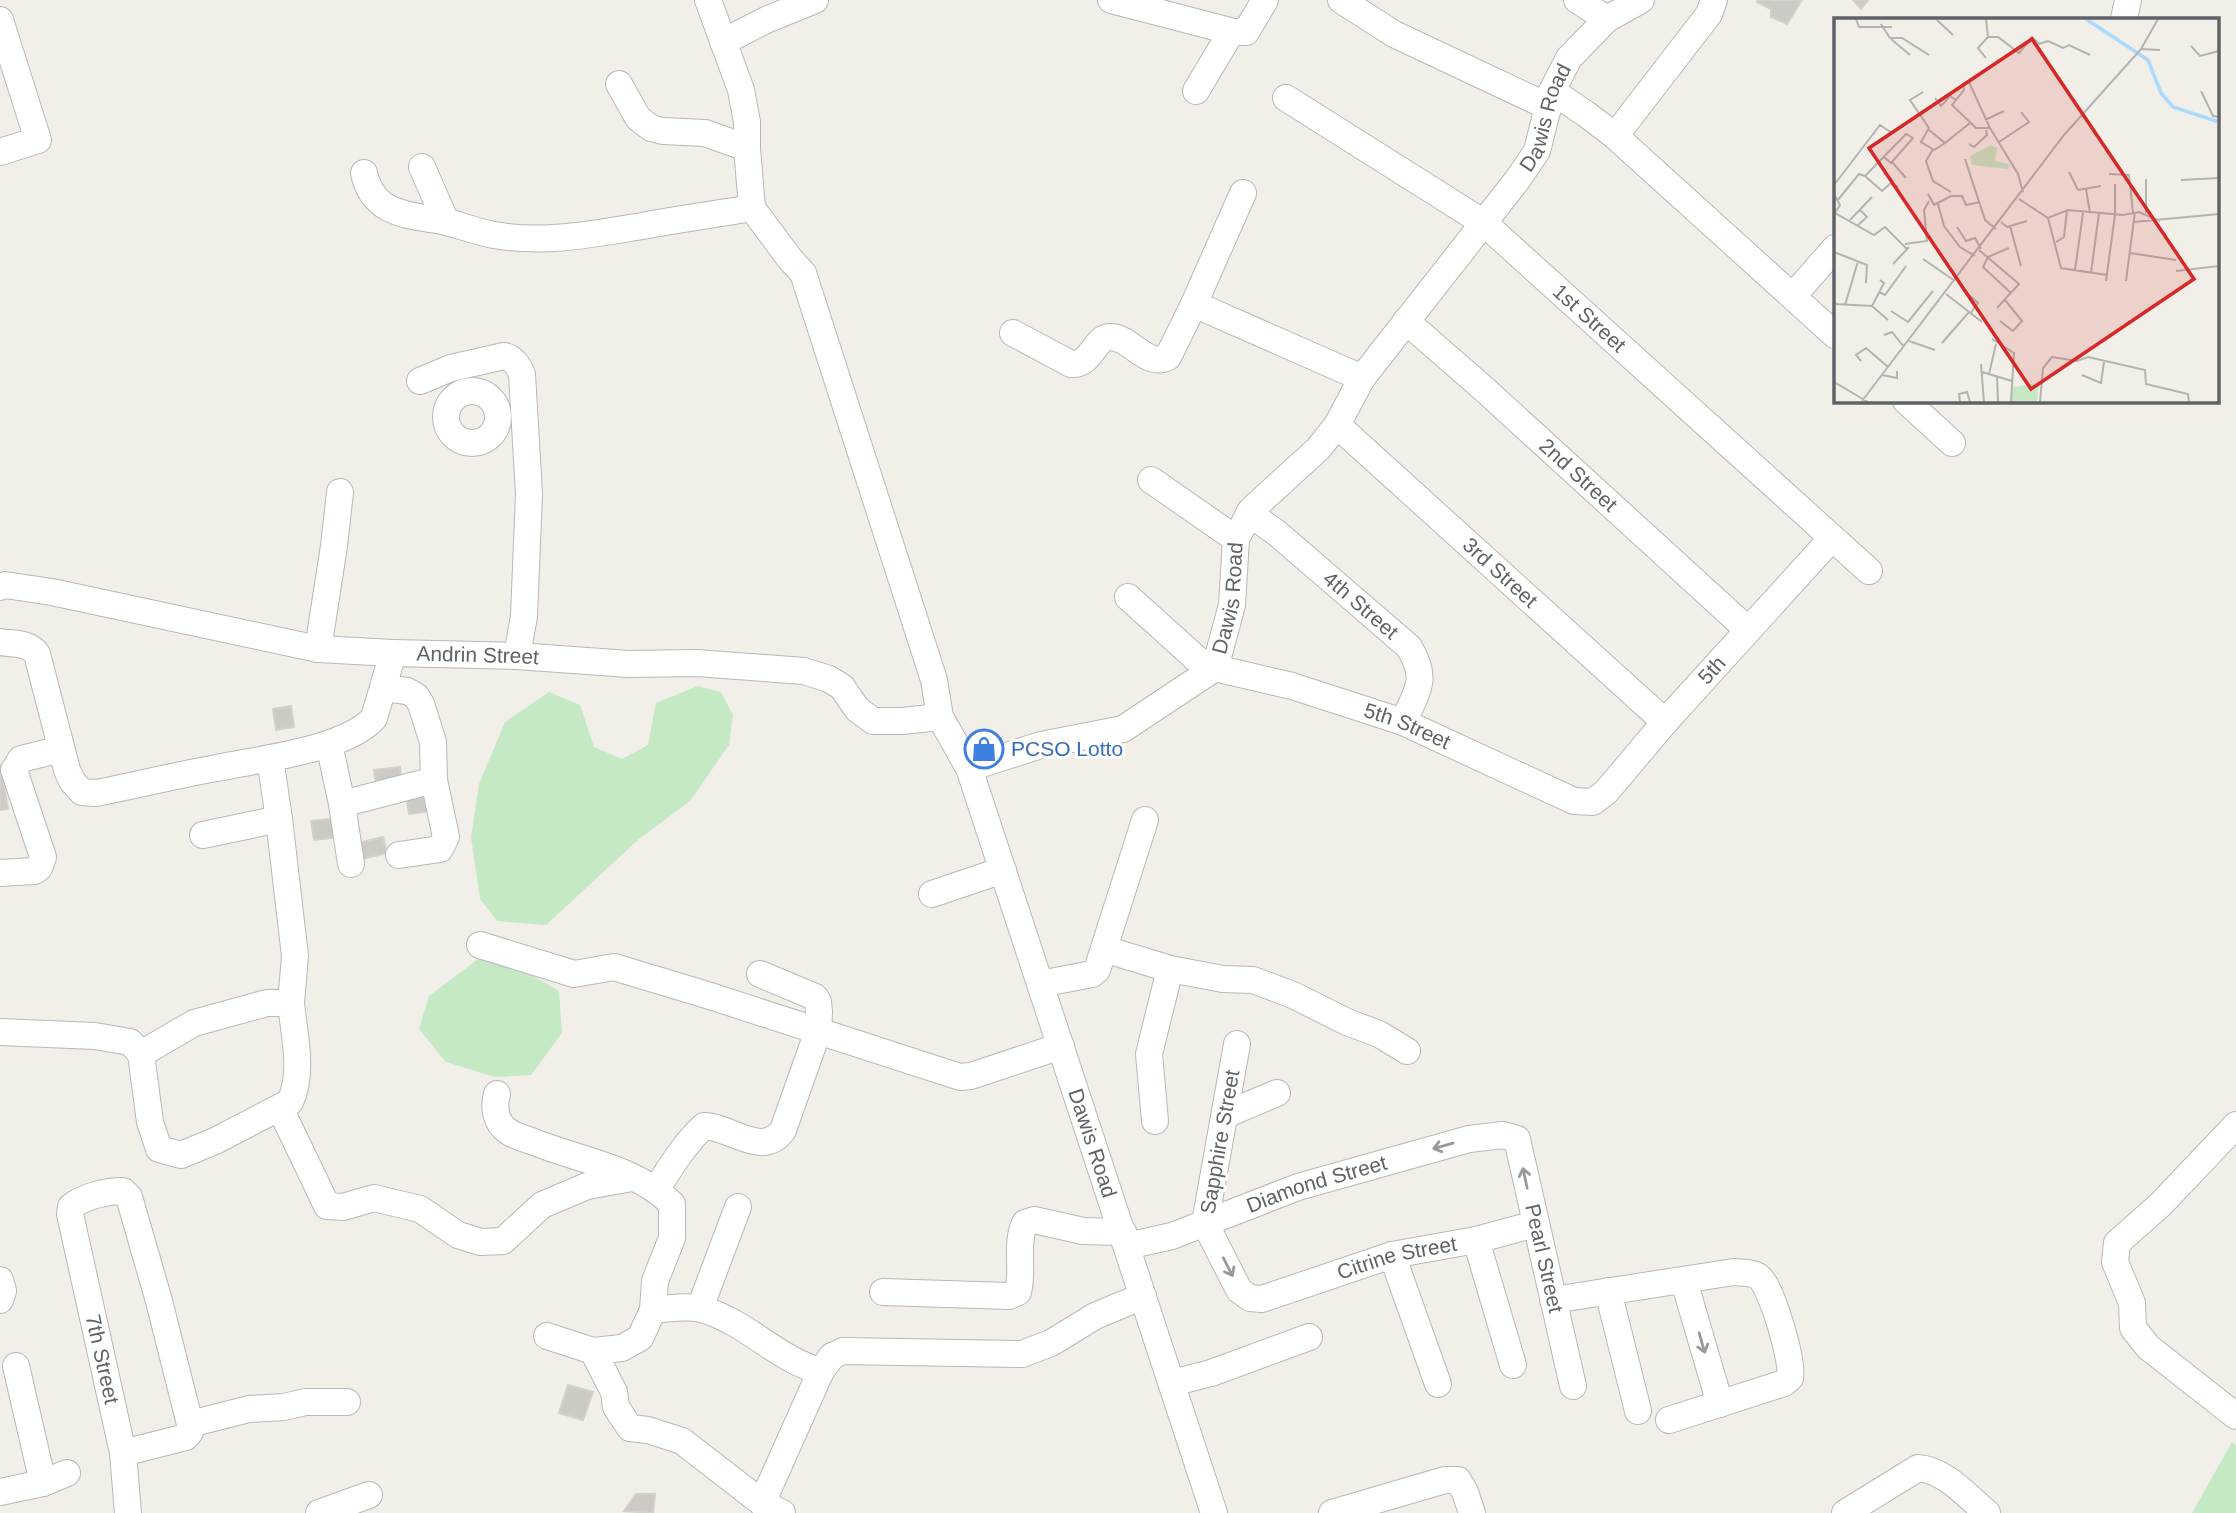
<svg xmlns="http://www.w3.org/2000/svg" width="2236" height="1513" viewBox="0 0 2236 1513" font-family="Helvetica,sans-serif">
<rect width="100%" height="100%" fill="#f1efe8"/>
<!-- green -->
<g fill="#c5e8c5">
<polygon points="698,686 721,692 733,715 729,745 690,801 639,839 546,925 497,921 480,899 471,837 479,784 505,722 549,692 580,705 594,747 622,759 648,745 656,703"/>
<polygon points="481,957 529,974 559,991 562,1033 531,1075 495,1077 446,1062 419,1029 429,996"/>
<polygon points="2232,1442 2236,1445 2236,1513 2192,1513"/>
</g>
<!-- building -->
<g fill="#cccac5" stroke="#d6d1c6" stroke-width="2">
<polygon points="1758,0 1802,0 1787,24 1771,17 1771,9 1757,2"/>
<polygon points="1853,0 1868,0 1861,9"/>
<polygon points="291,706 294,727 276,730 273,709"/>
<polygon points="0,764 8,809 0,810"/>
<polygon points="400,767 402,785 377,791 374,770"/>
<polygon points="432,796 434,811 409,814 407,800"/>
<polygon points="337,818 339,837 314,840 311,821"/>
<polygon points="383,837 387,853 362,859 358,843"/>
<polygon points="568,1385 593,1392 583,1420 559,1413"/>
<polygon points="636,1494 655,1494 653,1513 624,1511"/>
</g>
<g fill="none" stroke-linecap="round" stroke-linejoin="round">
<defs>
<g id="minor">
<path id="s1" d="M708 0 741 90 747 122V148L752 208 790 259 803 273 934 680 940 717 969 768 1214 1513"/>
<polyline points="1111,0 1234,32"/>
<polyline points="1341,0 1394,34 1549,107"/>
<polyline points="1577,0 1607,19"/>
<polyline points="2124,19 2128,0"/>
<polyline points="0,20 38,140 0,152"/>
<polyline points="723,42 766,20 815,0"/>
<polyline points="619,84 638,118 651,128 663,131 705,133 747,148"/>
<polyline points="1196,91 1230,34 1234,32 1246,32 1265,0"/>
<polyline points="1552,91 1586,114 1615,136 1835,335"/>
<path id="s2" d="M1286 98 1484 223 1869 571"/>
<polyline points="1615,136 1709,14 1714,0"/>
<polyline points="422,167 446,222"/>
<path d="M364 173C373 215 408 215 443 221 460 225 477 232 494 235 544 244 593 234 642 226 679 219 716 214 752 208"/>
<polyline points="1793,296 1835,248"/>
<polyline points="1194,304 1362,378"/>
<path id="s3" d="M1406 321 1484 389 1748 630"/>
<path d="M1013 333 1071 364C1092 366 1094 336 1111 337 1132 338 1146 368 1168 357L1194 304 1243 193"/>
<path d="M420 381 451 368 504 356C514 358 518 366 522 374L529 494 524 616 517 656"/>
<circle cx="472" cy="417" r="26"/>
<polyline points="1906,401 1952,443"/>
<path id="s4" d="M1337 425 1665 722"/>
<polyline points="1151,480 1236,539"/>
<path id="s5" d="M1249 513 1278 534 1409 647C1429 680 1417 691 1403 722"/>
<polyline points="0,587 5,585 52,592 318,649 393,653"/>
<polyline points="1128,597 1210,671"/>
<path id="s6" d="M0 642C13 644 29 642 37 654L67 770 72 781 82 792 96 793C137 785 177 775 217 768 260 759 345 750 374 718L393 653 517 656 629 664 696 663 804 671 829 679 842 687 857 709 873 721H902L940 717"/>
<polyline points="318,649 334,546 340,492"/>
<path id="s7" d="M1215 668 1292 686 1403 722 1574 801 1593 802 1606 792 1665 722 1832 538"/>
<polyline points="384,688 407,691 416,696 421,704 433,742 434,780 446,837 440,849 399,855"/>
<polyline points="329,744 342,804 351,864"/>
<polyline points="270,758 279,819 295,956 291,1003"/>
<path id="s8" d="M969 768 1041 745 1123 729 1215 668 1232 605 1236 539 1251 510 1318 449 1337 425 1362 378 1518 179 1537 151 1552 91 1569 58 1607 19 1641 0"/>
<polyline points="342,804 434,780"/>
<polyline points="203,835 279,819"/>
<polyline points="0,873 34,871 39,868 43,857 14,770 21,759 61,749"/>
<polyline points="932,894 1003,870"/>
<polyline points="480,945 574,974 614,967 707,995 960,1077 971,1076 1061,1046"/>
<polyline points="1104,949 1170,969 1223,979 1253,980 1293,995 1347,1022 1379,1034 1407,1051"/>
<polyline points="1040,984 1092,974 1097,970 1145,820"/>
<path d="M0 1032 95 1036 130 1042 141 1054 150 1122 159 1149 181 1155 215 1141 290 1102C304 1073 294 1034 291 1003H267L194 1023 141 1054"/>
<path id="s9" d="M1237 1044 1205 1223 1239 1290 1250 1298 1262 1299 1392 1255 1476 1240 1535 1224"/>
<path d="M497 1094C493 1108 496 1124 509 1132 517 1137 526 1139 534 1142 581 1161 635 1167 672 1204V1238L655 1281 653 1310 640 1338 622 1348 593 1351 547 1336"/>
<polyline points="280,1108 327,1206 343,1207 374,1198 420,1209 458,1235 481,1242 503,1241 542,1205 587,1186 632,1178"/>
<polyline points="1225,1115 1277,1093"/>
<polyline points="1155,1121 1149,1054 1170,969"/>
<polyline points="2236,1125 2161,1204 2117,1243 2115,1262 2132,1303 2133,1328 2148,1347 2236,1416"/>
<path d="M656 1190C670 1168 685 1143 704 1126 729 1126 763 1159 783 1130L818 1031 819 1012 818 1002 815 997 760 974"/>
<polyline points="1476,1240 1513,1365"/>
<path id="s10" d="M1127 1246 1172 1236 1298 1187 1469 1139 1503 1135 1517 1139 1573 1386"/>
<polyline points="1392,1255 1438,1384"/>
<polyline points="0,1280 3,1291 0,1300"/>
<polyline points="1684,1281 1720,1404"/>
<polyline points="1608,1291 1638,1411"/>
<path d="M883 1292 1009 1296 1018 1292C1024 1270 1015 1244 1025 1223L1034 1220 1083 1231 1123 1232"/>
<path d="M1553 1300 1734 1272C1742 1273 1754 1272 1760 1278 1772 1289 1794 1363 1790 1378L1784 1383 1669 1420"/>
<polyline points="700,1308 738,1207"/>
<path d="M653 1310C667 1309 688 1305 701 1309 746 1321 777 1360 821 1371"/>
<polyline points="593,1351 614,1392 616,1407 630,1428 648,1430 682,1441 762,1503 782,1513"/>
<polyline points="16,1366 43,1483"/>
<polyline points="1172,1383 1211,1373 1309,1337"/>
<polyline points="190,1424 249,1409 284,1407 305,1402 347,1402"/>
<path id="s11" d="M123 1453 186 1437 190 1432V1424L159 1301 129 1197 123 1191C107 1191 84 1196 71 1207L70 1214 123 1453 128 1513"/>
<polyline points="0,1492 43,1483 67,1473"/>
<polyline points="762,1503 821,1371 832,1356 843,1351 1022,1354 1051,1343 1095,1316 1143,1296"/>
<polyline points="319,1513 369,1495"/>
<polyline points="1332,1513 1445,1480 1458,1480 1465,1492 1472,1513"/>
<path d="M1845 1513 1918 1468C1945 1470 1967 1496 1987 1513"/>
</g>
</defs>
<!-- minor casing -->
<use href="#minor" stroke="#b5b8bc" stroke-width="28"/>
<!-- minor -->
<use href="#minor" stroke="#fff" stroke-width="26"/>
</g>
<!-- one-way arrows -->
<defs><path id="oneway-shaft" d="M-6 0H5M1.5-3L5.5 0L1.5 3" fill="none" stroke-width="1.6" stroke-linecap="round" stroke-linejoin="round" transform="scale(1.75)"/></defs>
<g stroke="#979a9d">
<use href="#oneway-shaft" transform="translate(1443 1146) rotate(164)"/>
<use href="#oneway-shaft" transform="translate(1525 1178) rotate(-102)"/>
<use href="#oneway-shaft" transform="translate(1228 1267) rotate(63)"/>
<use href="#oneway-shaft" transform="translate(1702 1343) rotate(74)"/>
</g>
<!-- icons -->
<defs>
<symbol id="shop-ring" viewBox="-11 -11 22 22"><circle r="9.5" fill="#fff" stroke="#3f7fe0" stroke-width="1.5"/><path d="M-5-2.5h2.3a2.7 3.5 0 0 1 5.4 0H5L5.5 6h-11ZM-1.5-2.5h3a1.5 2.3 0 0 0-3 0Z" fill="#3f7fe0"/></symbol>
</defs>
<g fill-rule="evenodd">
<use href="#shop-ring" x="962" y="727" width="44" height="44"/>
</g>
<g text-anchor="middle" stroke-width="6" stroke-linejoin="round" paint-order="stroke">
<!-- street labels -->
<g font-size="21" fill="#5f6368" stroke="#fff">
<text dy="7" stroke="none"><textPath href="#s8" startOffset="929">Dawis Road</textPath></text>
<text dy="7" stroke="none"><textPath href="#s2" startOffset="376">1st Street</textPath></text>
<text dy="7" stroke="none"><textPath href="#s3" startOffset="231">2nd Street</textPath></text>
<text dy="7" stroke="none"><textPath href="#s4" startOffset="220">3rd Street</textPath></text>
<text dy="7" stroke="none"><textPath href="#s8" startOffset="341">Dawis Road</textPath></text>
<text dy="7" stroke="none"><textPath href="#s5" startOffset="145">4th Street</textPath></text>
<text dy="7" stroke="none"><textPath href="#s6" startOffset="644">Andrin Street</textPath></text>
<text dy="7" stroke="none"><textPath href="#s7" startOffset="581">5th</textPath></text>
<text dy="7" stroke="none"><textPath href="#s7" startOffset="201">5th Street</textPath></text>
<text dy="7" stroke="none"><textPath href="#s1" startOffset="1216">Dawis Road</textPath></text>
<text transform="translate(1220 1142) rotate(-80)" y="7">Sapphire Street</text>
<text dy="7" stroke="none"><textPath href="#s10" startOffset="200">Diamond Street</textPath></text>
<text dy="7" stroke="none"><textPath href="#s9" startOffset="424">Citrine Street</textPath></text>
<text dy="7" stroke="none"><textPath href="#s10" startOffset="530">Pearl Street</textPath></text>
<text dy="7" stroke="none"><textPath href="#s11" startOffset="534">7th Street</textPath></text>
</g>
<!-- shop labels -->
<g font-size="21" fill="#366cbe" stroke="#fff" text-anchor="start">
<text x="1011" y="756">PCSO Lotto</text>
</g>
</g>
<!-- overview -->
<g transform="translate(1834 18)">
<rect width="385" height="385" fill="#f1efe8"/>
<path d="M157 127 163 130 161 143 175 146 174 151 138 147 136 138ZM205 365 203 384H177L178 369Z" fill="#c5e8c5"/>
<path fill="none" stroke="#aadaff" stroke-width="3.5" d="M252 1 314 42 327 75 339 89 385 104"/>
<path fill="none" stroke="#b3b3b1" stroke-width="2" d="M22 1 25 9H58M152 1 154 19 144 30 152 40M103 2 119 17M47 6 56 20H68L95 37M154 19H164L185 35 198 19 205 26 214 23 229 30 235 27 256 37M57 21 76 37M357 28 366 38 385 33M307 31 324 1M367 73 379 98 385 99M89 74 76 82 95 110 87 124 100 132 111 125 95 112M101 80 107 88 116 78 122 82M151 102 170 93M156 110 135 64 129 66 130 72 118 87 142 110H156L184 156 189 174M165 124 195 104 187 94M111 125 136 105M135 126 140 129 153 117 152 112M99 131 92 143 99 163 117 174M131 141 151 202 162 211M58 144 72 160M235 154 244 172 267 168M275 156 295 157 299 195M31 158 48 173 57 165 64 169M312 161V195M347 162 385 160M0 167 46 107 58 115 63 111M252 171 256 195M0 176 6 187 1 195 40 217 51 209 73 231M94 176 100 187 117 178H128L132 187 146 184M185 181 214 200 234 192 289 197 305 194 326 203M3 183 25 156 31 158 72 116 79 120 57 145 50 139M104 186 110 208 126 229 141 238M214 200 227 250 273 257M16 202 38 179M167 204 173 209 193 203M300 204 385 196M24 207 33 199 26 192M176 208 187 248M123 209 132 223 141 220 147 231M222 224 230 219 233 192M71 226 93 223 90 192 95 183M175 230 154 239 149 249 177 275M145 232 185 266 163 290M0 234 33 247 32 265M296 235 342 242M89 241 121 263M59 246 75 229M241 252 249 195M342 253 385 248M257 255 265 195M272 263 281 197V166M292 263 301 194M129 272 144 285 136 296M45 274 51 277 72 248M112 276 148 304M0 286 38 288 54 302M11 287 24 243M38 288 50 265 46 262M57 293 74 304 99 273M166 303 179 313 188 303 171 282M50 317 58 314 70 329M158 321 180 335 177 384M75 323 101 332M108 325 135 294M27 343 22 337 32 330 54 349M147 346 150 384M148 354 178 363M155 356 162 326M48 357 63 360V353M248 357 267 365 270 344M163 359 164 384M0 364 34 384M28 383 230 117 307 31 326 32M126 384 125 376 133 374 136 384M206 384 209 350 218 339 243 343 254 339 311 352 312 366 354 376 355 384"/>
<path fill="#d62828" fill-opacity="0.15" stroke="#d62828" stroke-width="3.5" d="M198 21 360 261 197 371 35 130Z"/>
<rect width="385" height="385" fill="none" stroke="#5f6368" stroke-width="3.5"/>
</g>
</svg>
